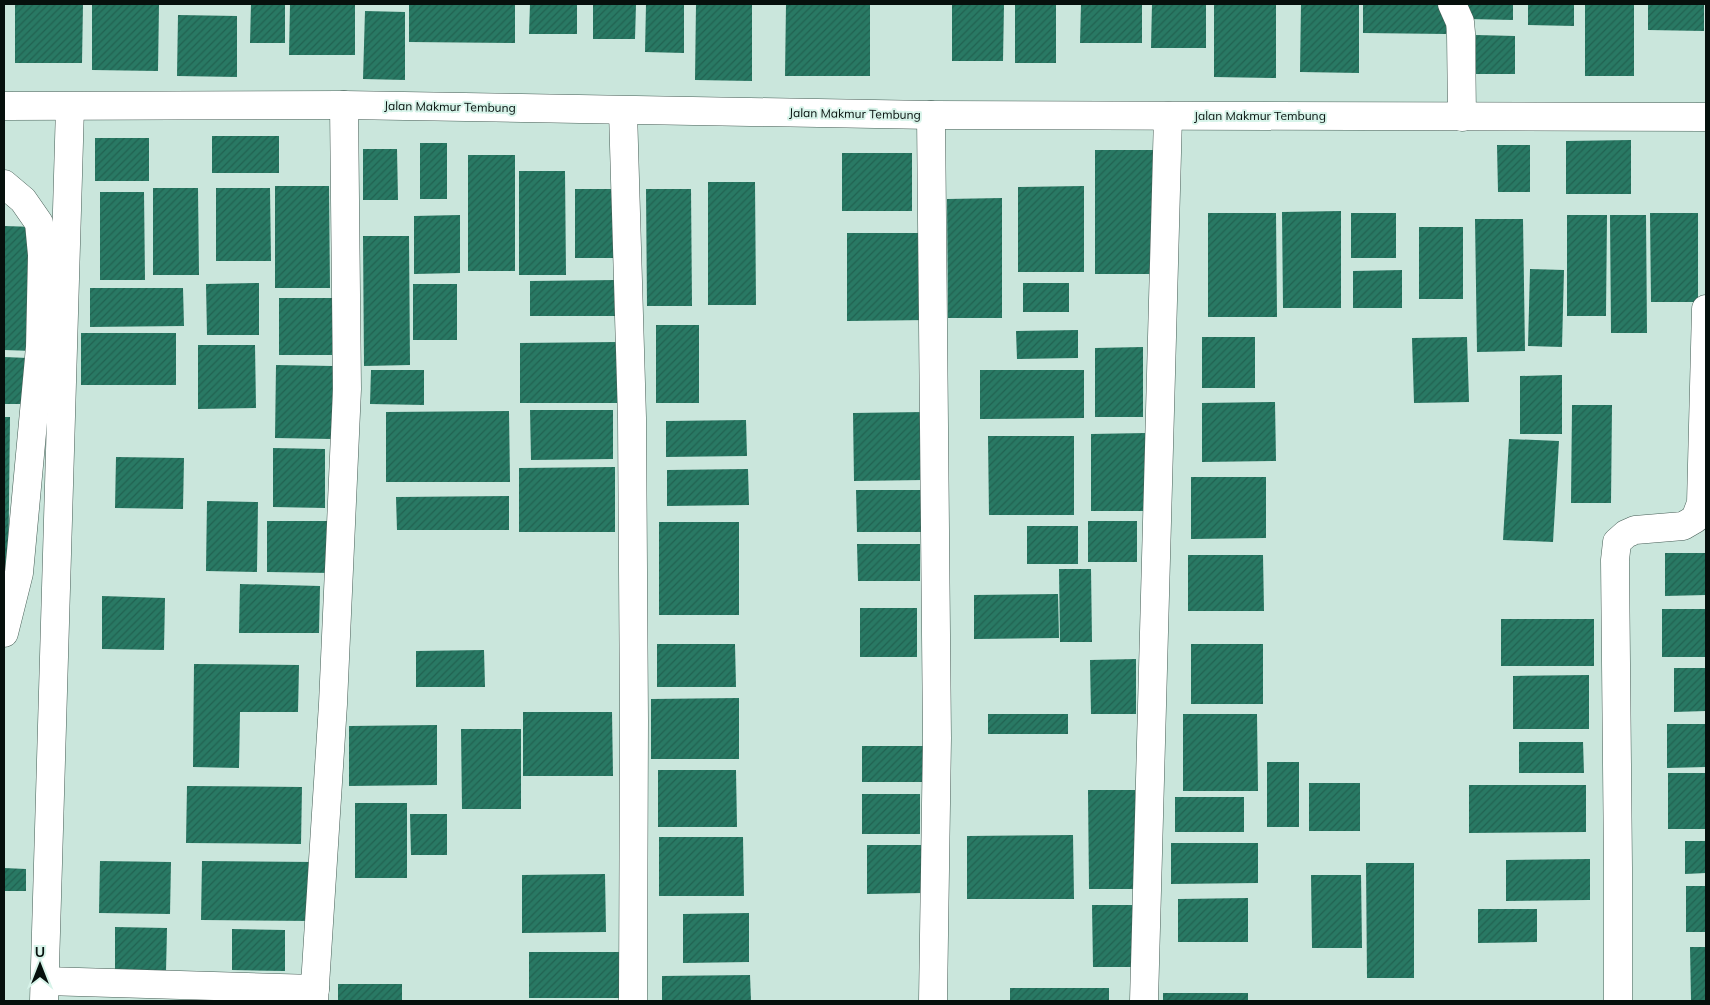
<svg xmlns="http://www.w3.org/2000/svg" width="1710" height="1005" viewBox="0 0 1710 1005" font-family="Mulish,sans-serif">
<defs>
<pattern id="building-hatch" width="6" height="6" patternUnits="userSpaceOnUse" patternTransform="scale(1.25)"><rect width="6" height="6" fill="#297964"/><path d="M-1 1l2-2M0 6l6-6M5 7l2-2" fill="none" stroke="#216251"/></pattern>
</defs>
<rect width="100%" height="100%" fill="#cae6dc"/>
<!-- building -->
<g fill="url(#building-hatch)">
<polygon points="15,4 83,4 82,63 15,63"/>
<polygon points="92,4 159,4 158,71 92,70"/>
<polygon points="251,4 285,4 285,43 250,43"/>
<polygon points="290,4 355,4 355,55 289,55"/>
<polygon points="409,4 515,4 515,43 409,42"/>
<polygon points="530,4 577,4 577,34 529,34"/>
<polygon points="593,4 636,4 635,39 593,39"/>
<polygon points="646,4 684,4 684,53 645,52"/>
<polygon points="696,4 752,4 752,81 695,80"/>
<polygon points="786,4 870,4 870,76 785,76"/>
<polygon points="952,4 1004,4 1003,61 952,61"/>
<rect x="1015" y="4" width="41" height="59"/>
<polygon points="1081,4 1142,4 1142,43 1080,43"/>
<polygon points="1152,4 1206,4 1206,48 1151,48"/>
<polygon points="1214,4 1276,4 1276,78 1214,77"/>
<polygon points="1301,4 1359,4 1359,73 1300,72"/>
<polygon points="1363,4 1447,4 1446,34 1363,33"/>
<polygon points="1467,4 1513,4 1513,20 1467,19"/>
<polygon points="1528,4 1574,4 1574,26 1528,25"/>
<rect x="1585" y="4" width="49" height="72"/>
<polygon points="1648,4 1704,4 1704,31 1648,30"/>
<polygon points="365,11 405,12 405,80 363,79"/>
<polygon points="178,15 237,16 237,77 177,76"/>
<polygon points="1476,35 1515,36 1515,74 1476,74"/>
<rect x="212" y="136" width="67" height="37"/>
<rect x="95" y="138" width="54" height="43"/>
<polygon points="1631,140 1631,194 1566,194 1566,141"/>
<rect x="420" y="143" width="27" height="56"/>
<polygon points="1497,145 1530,145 1530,192 1498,192"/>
<polygon points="363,149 397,149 398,200 363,200"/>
<rect x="1095" y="150" width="63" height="124"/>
<rect x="842" y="153" width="70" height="58"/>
<rect x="468" y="155" width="47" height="116"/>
<polygon points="519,171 565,171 566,275 519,275"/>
<polygon points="708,182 755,182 756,305 708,305"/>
<polygon points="275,186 329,186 330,288 275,288"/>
<polygon points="1084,186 1084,272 1018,272 1018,187"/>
<polygon points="153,188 198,188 199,275 153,275"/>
<polygon points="216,188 270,188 271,261 216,261"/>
<rect x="575" y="189" width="44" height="69"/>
<polygon points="646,189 691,189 692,306 647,306"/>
<polygon points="100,192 144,192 145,280 100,280"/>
<polygon points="1002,198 1002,318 948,318 947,199"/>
<polygon points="1341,211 1341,308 1283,308 1282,212"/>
<polygon points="1208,213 1276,213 1277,317 1208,317"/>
<rect x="1351" y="213" width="45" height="45"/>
<polygon points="1650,213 1698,213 1698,302 1651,302"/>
<polygon points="460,215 460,273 414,274 414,216"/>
<polygon points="1567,215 1607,215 1606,316 1567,316"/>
<polygon points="1610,215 1646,215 1647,333 1611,333"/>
<polygon points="1475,219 1523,219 1525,351 1477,352"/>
<polygon points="4,226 35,227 34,351 4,350"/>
<rect x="1419" y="227" width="44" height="72"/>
<polygon points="847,233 929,233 929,320 847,321"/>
<polygon points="363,236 409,236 410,365 364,366"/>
<polygon points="1530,269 1564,270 1562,347 1528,346"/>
<polygon points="1402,270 1402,308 1353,308 1353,271"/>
<polygon points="617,280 617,316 530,316 530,281"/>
<polygon points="259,283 259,335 207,335 206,284"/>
<rect x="1023" y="283" width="46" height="29"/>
<rect x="413" y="284" width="44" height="56"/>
<polygon points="90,288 183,288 184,326 90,327"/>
<rect x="279" y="298" width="53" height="57"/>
<rect x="656" y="325" width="43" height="78"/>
<polygon points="1078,330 1078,358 1017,359 1016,331"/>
<rect x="81" y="333" width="95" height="52"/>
<rect x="1202" y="337" width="53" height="51"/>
<polygon points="1467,337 1469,402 1414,403 1412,338"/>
<polygon points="618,342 618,403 520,403 520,343"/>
<polygon points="198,345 255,345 256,408 198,409"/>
<polygon points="1143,347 1143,417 1095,417 1095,348"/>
<polygon points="4,357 28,358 27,404 4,404"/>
<polygon points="276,365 333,366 332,439 275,438"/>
<polygon points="371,370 424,370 424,405 370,404"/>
<polygon points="980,370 1084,370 1084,418 980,419"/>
<polygon points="1562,375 1562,434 1520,434 1520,376"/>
<polygon points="1275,402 1276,461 1202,462 1202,403"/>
<polygon points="1572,405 1612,405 1611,503 1571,503"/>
<polygon points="530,410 613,410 613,459 531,460"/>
<polygon points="509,411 510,482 386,482 386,412"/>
<polygon points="924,412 924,480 854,481 853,413"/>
<polygon points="4,417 10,417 8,590 4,590"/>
<polygon points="746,420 747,456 666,457 666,421"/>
<polygon points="1146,433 1147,511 1091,511 1091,434"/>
<polygon points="988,436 1074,436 1074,515 989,515"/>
<polygon points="1509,439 1559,441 1553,542 1503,540"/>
<polygon points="273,448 325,449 325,508 273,507"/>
<polygon points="116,457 184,458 183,509 115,508"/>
<polygon points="615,467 615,532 519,532 519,468"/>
<polygon points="748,469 749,505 667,506 667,470"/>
<polygon points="1191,477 1266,477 1266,538 1191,539"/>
<polygon points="856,490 925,490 925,532 857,532"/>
<polygon points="509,496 509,530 397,530 396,497"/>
<polygon points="207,501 258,502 257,572 206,571"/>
<polygon points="267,521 332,521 331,573 267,572"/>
<rect x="1088" y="521" width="49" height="41"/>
<rect x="659" y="522" width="80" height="93"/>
<rect x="1027" y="526" width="51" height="38"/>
<polygon points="857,544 920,544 920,581 858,581"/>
<polygon points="1665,553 1706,553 1706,595 1665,596"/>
<polygon points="1188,555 1263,555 1264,611 1188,611"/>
<polygon points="1059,569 1091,569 1092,642 1060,642"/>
<polygon points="240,584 320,586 319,633 239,633"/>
<polygon points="1058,594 1059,638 974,639 974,595"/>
<polygon points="102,596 165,598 164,650 102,649"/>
<rect x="860" y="608" width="57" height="49"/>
<rect x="1662" y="609" width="44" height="48"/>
<rect x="1501" y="619" width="93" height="47"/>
<polygon points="657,644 735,644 736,687 657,687"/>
<rect x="1191" y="644" width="72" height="60"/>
<polygon points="484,650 485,687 416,687 416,651"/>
<polygon points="1136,659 1136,714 1091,714 1090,660"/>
<polygon points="194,664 299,665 298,712 240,712 239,768 193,767"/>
<polygon points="1674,668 1706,668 1706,711 1674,712"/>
<polygon points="1589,675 1589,729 1513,729 1513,676"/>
<polygon points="739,698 739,759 651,759 651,699"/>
<polygon points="523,712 612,712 613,776 523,776"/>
<rect x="988" y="714" width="80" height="20"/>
<polygon points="1183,714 1257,714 1258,791 1183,791"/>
<polygon points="1667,724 1706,724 1706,767 1667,768"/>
<polygon points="437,725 437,785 349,786 349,726"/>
<polygon points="461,729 521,729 521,809 462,809"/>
<polygon points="1519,742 1583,742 1584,773 1519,773"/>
<rect x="862" y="746" width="68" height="36"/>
<rect x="1267" y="762" width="32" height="65"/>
<polygon points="658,770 736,770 737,827 658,827"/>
<rect x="1668" y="773" width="38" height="56"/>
<rect x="1309" y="783" width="51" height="48"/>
<polygon points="1469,785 1586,785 1586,832 1469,833"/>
<polygon points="187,786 302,787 301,844 186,843"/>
<polygon points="1088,790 1135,790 1135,889 1089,889"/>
<rect x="862" y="794" width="58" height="40"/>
<rect x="1175" y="797" width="69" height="35"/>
<rect x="355" y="803" width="52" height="75"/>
<polygon points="410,814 447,814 447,855 411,855"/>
<polygon points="1073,835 1074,899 967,899 967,836"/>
<polygon points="659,837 743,837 744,896 659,896"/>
<polygon points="1685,841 1706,841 1706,873 1685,874"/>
<polygon points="1171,843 1258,843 1258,883 1171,884"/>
<polygon points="867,845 924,845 924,893 867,894"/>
<polygon points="1590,859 1590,900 1506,901 1506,860"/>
<polygon points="100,861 171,862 170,914 99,913"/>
<polygon points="202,861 315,862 314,921 201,920"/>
<polygon points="1366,863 1414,863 1414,978 1367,978"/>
<polygon points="4,868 26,869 26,891 4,891"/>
<polygon points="605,874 606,932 522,933 522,875"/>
<polygon points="1311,875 1361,875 1362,948 1312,948"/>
<rect x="1686" y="886" width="20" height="46"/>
<polygon points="1248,898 1248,942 1178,942 1178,899"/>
<polygon points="1092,905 1134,905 1135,967 1093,967"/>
<polygon points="1478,909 1537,909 1537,942 1478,943"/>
<polygon points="749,913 749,962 683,963 683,914"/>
<polygon points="115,927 167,928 166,972 115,971"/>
<polygon points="232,929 285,930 285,971 232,970"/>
<polygon points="1690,947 1706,947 1706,1001 1691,1001"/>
<rect x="529" y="952" width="90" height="46"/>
<polygon points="750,975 751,1001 662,1001 662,976"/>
<rect x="338" y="984" width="64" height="17"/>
<rect x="1010" y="988" width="99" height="13"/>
<rect x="1163" y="993" width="85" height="8"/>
</g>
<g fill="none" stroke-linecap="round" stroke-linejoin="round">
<defs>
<g id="minor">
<polyline points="1452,4 1460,22 1461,33 1462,117"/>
<polyline points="4,106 344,105 931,115 1706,117"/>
<polyline points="623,111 632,418 634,720 633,1001"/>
<polyline points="931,115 937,738 933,1001"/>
<polyline points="4,184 23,200 39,223 42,255 40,347 19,573 4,633"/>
<polyline points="45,981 315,989"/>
<polyline points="44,1001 70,107"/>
<polyline points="314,1001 333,704 347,389 344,105"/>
<polyline points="1144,1001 1168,116"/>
<polyline points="1618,1001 1618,867 1615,560 1617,542 1626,534 1635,530 1683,526 1695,519 1701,503 1706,309"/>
</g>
</defs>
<!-- minor casing -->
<use href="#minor" stroke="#455d55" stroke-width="29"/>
<!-- minor -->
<use href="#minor" stroke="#fff" stroke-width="28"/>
</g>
<g text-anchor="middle" stroke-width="4" stroke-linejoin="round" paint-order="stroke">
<!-- street labels -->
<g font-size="12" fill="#06100d" stroke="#d7f3e9">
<text transform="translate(450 107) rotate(1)" y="4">Jalan Makmur Tembung</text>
<text transform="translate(855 114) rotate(1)" y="4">Jalan Makmur Tembung</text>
<text x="1260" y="120">Jalan Makmur Tembung</text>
</g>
</g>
<!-- border -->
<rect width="1710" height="1005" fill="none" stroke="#06100d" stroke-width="10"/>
<!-- north arrow -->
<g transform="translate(40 965)" stroke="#d7f3e9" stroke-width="4" paint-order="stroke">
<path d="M0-4L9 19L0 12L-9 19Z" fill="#06100d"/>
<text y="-8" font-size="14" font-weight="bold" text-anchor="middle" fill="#06100d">U</text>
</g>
</svg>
